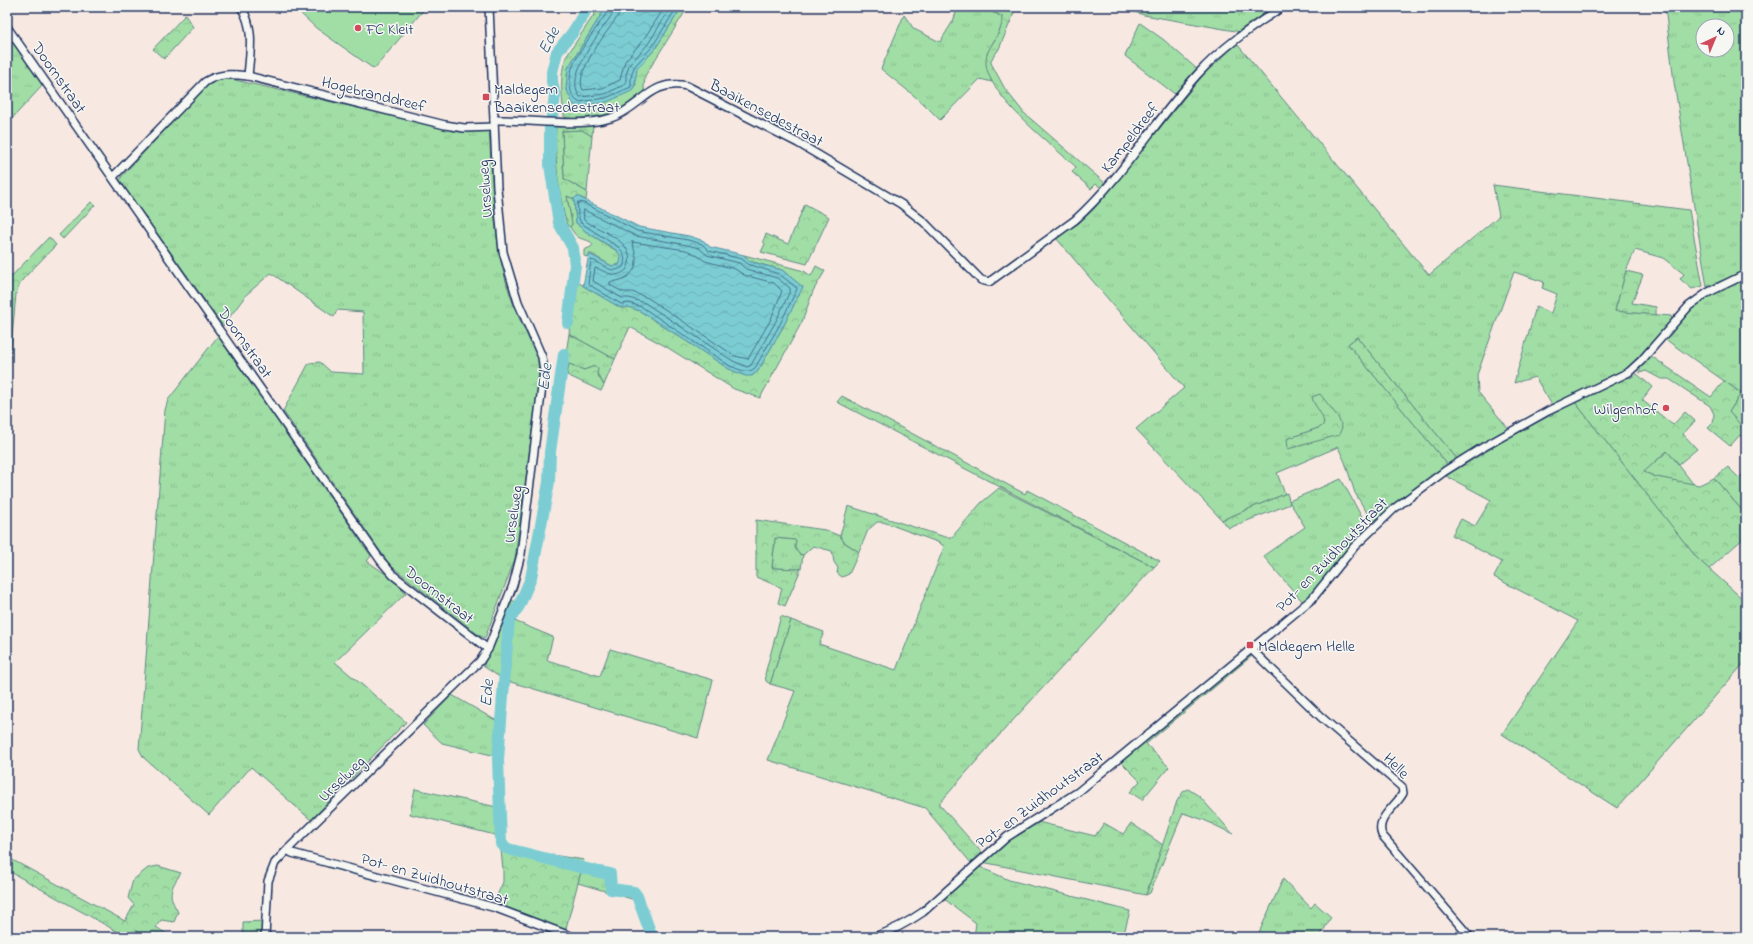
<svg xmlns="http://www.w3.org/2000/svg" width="1753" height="944" viewBox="0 0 1753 944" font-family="'Indie Flower',sans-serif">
<defs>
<pattern id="grass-tufts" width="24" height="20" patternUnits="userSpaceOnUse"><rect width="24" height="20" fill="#a1dea5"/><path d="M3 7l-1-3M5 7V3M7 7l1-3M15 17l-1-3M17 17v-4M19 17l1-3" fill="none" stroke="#8abf90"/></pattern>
<pattern id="forest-crowns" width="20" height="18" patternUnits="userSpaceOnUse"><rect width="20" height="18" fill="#a1dea5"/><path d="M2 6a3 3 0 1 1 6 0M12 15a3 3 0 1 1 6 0" fill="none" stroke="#8abf90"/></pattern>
<pattern id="water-waves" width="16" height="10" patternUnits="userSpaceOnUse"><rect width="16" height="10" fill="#7ccdd3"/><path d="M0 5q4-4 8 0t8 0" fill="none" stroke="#6bb0b8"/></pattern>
</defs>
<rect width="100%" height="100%" fill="#f7e9e2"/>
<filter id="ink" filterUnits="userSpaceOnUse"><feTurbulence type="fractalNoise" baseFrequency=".025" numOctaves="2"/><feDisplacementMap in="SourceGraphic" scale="8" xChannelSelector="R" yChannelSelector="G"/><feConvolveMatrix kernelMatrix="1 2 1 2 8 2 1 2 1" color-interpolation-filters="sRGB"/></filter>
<g filter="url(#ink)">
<!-- grass -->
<g fill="url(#grass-tufts)" stroke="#5e8682" fill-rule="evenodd">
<path d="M599 7H606L568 68 636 85 635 77 637 69 655 49 682 7H688L645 76 644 88 645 93C620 113 599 121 566 118L564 116C562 96 559 76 566 57Z"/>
<polygon points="958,7 979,7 1002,16 1003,24 987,54 991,80 992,82 980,79 940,120 923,103 881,69 904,15 914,29 940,42 953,21"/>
<polygon points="1118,7 1278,7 1241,32 1144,15"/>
<path d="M1665 7H1746V270L1707 287 1674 82ZM1703 26H1727V50H1703Z"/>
<polygon points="1140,23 1164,40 1198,70 1176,95 1125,56"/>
<polygon points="7,34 43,85 7,124"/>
<path d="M1237 44 1429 275 1499 216 1493 185 1689 210 1703 286 1692 289 1680 279 1684 274 1663 258 1635 250 1626 271 1615 311 1671 316 1672 320 1628 368 1552 405 1535 377 1514 383 1536 307 1551 313 1557 294 1542 288 1544 282 1514 272 1477 375 1478 392 1508 428 1457 459 1357 337 1348 344 1448 465 1399 500 1373 523 1355 493 1345 462 1338 447 1277 473 1285 494 1222 520 1136 429 1184 388 1056 238 1079 223 1094 209 1202 76ZM1314 403 1342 427 1287 439 1321 427 1324 424 1323 414Z"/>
<path d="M226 78 464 132 489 131C493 183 492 237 508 288 515 312 527 335 538 358L539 379 515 559 485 638 480 636 390 565 283 411 309 363 320 362 331 372 364 374 363 312 337 310 334 317 271 273 246 295 223 326 122 184 120 180 122 176 204 88 214 80Z"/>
<polygon points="582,130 592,136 587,192 564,179 562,131"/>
<path d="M567 196 574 199 576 223 585 231 620 253 621 259 620 264 612 266 591 254H589L587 257 584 256V250L591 247 593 244C585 236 579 244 570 227L572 224Z"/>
<polygon points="1746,277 1746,431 1729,412 1741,393 1665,339 1695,305 1722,288"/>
<polygon points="569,334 615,359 604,385 597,373 595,366 584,370 569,364 567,375 563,373"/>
<polygon points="218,336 371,556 367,561 390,577 406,593 335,662 406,722 311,820 251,767 209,815 144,758 139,749 165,410 168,400"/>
<polygon points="7,381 11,388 7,439"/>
<polygon points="1575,402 1697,558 1746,602 1746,661 1617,808 1502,734 1578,621 1494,577 1502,562 1452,535 1461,519 1475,526 1491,500 1446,476 1505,440"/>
<polygon points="1668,451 1694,485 1656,477 1643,472"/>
<polygon points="1728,467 1739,478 1746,471 1746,515 1714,478"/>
<polygon points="1341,479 1365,523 1365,530 1339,560 1314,592 1303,602 1263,556 1305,527 1289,501"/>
<polygon points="999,488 1154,567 993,742 939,804 982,853 971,863 925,808 768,760 795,691 770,684 791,620 824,632 819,644 896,670 944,547 940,543 883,522 877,522 868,530 859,552 844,542 840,536 848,506 945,537 952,537 981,503"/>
<polygon points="775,538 796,540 799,554 803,555 801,569 772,568"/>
<polygon points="512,600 522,606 512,620 553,637 547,660 600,676 610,649 713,680 698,738 504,680 483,666 495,643"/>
<polygon points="452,695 502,724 500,757 442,743 423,725"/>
<polygon points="415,789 497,807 499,836 410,814"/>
<polygon points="1038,822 1095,836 1104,823 1123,834 1131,823 1163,845 1146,895 982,862 1006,842"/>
<polygon points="978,866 1009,880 1130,911 1123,937 974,937 976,923 943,898"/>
<polygon points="582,867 612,874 614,887 638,892 654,937 648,937 635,900 578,883"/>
<polygon points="1283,879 1311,908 1315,903 1331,917 1320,937 1257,937"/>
</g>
<!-- forest -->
<g fill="url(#forest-crowns)" stroke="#5e8682">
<path d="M979 7H998L1014 13 999 49 991 60V63L1005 89 1024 113 1106 184 1103 189 1096 184 1091 189 1072 172 1076 167C1052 145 989 97 986 64 984 46 1004 37 1002 16Z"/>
<polygon points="185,15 193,27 164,59 153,49"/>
<path d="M593 125 592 136 582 130 562 131 564 179 587 192 586 200 577 196 574 199 567 196 572 224 570 227 567 225C559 198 554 155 556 127Z"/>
<polygon points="91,202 95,205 63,239 59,235"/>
<polygon points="805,204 829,217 807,264 761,252 765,244 763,241 766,234 788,244"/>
<polygon points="49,237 56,245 23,279 19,286 16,294 8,381 7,381 8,280"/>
<polygon points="744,255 804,271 811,276 816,266 825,271 813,291 802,322 760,398 734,389 665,346 630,327 615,359 569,334 574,280 621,308 628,307 640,311 729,369 758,371 784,325 802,287 782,270 749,261"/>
<polygon points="1626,271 1643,275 1632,303 1656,307 1656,315 1615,311"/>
<polygon points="1357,337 1457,459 1448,465 1348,344"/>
<polygon points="1651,356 1711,397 1724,381 1741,393 1729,412 1746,431 1746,442 1740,435 1730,446 1708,428 1713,423 1714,414 1710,406 1669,379 1661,379 1646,371 1640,373 1640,367"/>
<polygon points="569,364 584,370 595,366 598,369 597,374 604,385 601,391 567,375"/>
<polygon points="1637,374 1652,387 1642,400 1673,425 1685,412 1695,421 1683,434 1697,449 1679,464 1667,451 1644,472 1656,477 1699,485 1714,478 1746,515 1746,536 1709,569 1697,558 1681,538 1575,402 1627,376 1630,378"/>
<path d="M1320 394 1338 417 1342 427 1339 435 1288 449 1287 439 1321 427 1324 424C1322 410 1315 409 1312 397Z"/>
<polygon points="842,396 1025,494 1027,490 1160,561 1154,567 837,402"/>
<polygon points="1287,493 1290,504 1229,528 1222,520"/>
<polygon points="756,520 825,530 840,536 844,542 859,552 849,574 842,577 837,573 838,568 834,562 832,551 813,546 803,555 799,554 795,548 796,540 775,538 772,568 801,569 785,606 778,603 782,588 756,577"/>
<polygon points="781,616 791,620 770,684 766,681 765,674"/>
<polygon points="1246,648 1253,655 1146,744 1169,767 1142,800 1130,792 1140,781 1121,762 1138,747 1134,742"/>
<polygon points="1188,789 1199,796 1233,834 1204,820 1183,813 1150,893 1146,895 1177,801 1183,792"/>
<polygon points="495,790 502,791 505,848 546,858 546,854 584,860 565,932 493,905 503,882 503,870"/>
<path d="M7 857 125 921 134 905 128 898 133 880 148 868 158 866 181 873C169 890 168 895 178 912L174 922 161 920 156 927 171 937H127L7 870Z"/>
<polygon points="264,921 263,937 243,937 243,922"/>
</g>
<!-- pitch -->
<polygon fill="#a1dea5" stroke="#5e8682" points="301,7 426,7 375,68 371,67 316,28 298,11"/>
<!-- water -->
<g fill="url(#water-waves)" stroke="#558ea4">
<polygon points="606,7 682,7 655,49 637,69 634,90 607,102 578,107 573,104 566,88 568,68"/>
<path d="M577 196 639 227 689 236 704 241 710 247 744 255 749 261 782 270 803 287 784 325 758 371 752 376H745L729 369 640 311 628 307 621 308 583 286 589 254 612 266 619 265C622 258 621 255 616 250L585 231 576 223 574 199Z"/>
</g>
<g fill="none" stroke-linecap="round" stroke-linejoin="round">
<!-- shore -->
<g stroke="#426e8d" stroke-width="1">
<path d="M609 7 608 11C598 26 578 52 572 68 569 78 568 97 579 102L606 98 631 87V77L634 67 652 47 677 7"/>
<path d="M614 7 613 13C601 32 563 76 580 97L605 94 626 84V75L629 65 648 44 671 7"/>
<path d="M620 7 618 16C608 31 573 73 583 90L603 88 620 80 625 61 643 40 665 7"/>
<path d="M578 202 584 203 637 231 688 240 702 244 709 251 742 259 748 264 779 274 796 287 797 289 780 324 755 368C747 375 739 369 730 366L642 307 629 303 621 304 588 284 591 260C603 262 610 276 623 267 626 259 625 253 618 247L581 223 578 216Z"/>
<path d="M584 210 636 236 687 245 699 248 707 255 739 263 746 269 777 278 790 288V291L776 321 751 365 747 367 733 361 645 303 629 298H622L593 281 595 268C607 271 615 281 627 269 640 242 601 232 584 220Z"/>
<path d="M632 242 686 250 695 254 705 261 735 269 744 275 774 283 782 291 771 319 748 359 735 356 648 298 632 292H623L610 285V282C624 281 637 274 636 258 636 253 633 247 632 242Z"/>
</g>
<!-- stream -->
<polyline stroke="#558ea4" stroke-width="2" points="328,867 380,881"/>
<!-- river -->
<g stroke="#7ccdd3" stroke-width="12">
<polyline points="552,117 555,96 552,81 552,72 557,52 573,32 588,7"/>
<polyline points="550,124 550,165 559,223 573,248 575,265 568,323"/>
<polyline points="564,354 550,452 549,482 531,578 519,606 509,620 498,759 501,844 508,849 599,872 610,874 611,889 634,892 637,896 652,937"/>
</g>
<defs>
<g id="minor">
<path d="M241 7C255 28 250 52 248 76"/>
<polyline points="7,27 381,561 393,575 488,649"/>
<path d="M494 120C529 119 579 128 611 118 641 108 651 78 687 86L798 143 901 204 924 222 981 280 989 282 1075 220C1122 178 1154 122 1197 75 1221 48 1252 27 1282 7"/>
<path d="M113 177 205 82C219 73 232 74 248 76L445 125 464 128 494 127"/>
<path d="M1251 649 1321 717 1402 787 1403 793C1396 807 1375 818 1382 835L1470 937"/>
<polyline points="287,850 292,853 496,908 573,937"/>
<polyline points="265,937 268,881 275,863 287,850 480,661 488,649 513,585 521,554 544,371 542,357 518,302 503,252 497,188 489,7"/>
<path d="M874 937C892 931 907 923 923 912L1007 837 1078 792 1301 608 1312 599 1354 547 1395 508 1445 471 1480 449 1548 411 1629 372 1641 361 1689 306 1707 293 1746 274"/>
</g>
</defs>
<!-- minor casing -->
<use href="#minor" stroke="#1b2f5e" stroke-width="10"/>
<!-- minor -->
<use href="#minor" stroke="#f6f6f2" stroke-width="7"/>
</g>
</g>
<!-- markers -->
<g fill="#d1495b" stroke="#f6f6f2" stroke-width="1.5">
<circle cx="358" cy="28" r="4"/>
<rect x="482" y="93" width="8" height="8" rx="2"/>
<circle cx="1666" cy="408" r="4"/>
<rect x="1246" y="641" width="8" height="8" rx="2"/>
</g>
<g text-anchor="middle" stroke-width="3" stroke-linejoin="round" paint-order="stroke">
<!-- poi labels -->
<g font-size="16" fill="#1b2f5e" stroke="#f6f6f2" text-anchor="start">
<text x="366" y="34">FC Kleit</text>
<text x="494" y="94">Maldegem<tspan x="494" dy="18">Baaikensedestraat</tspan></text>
<text x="1658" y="414" text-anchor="end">Wilgenhof</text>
<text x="1258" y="651">Maldegem Helle</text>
</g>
<!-- street labels -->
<g font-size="16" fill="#1b2f5e" stroke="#f6f6f2">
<text transform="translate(60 77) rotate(55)" y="6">Doornstraat</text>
<text transform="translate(374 93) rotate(14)" y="6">Hogebranddreef</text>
<text transform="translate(767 112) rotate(28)" y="6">Baaikensedestraat</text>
<text transform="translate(1129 137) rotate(-52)" y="6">Kampeldreef</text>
<text transform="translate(484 189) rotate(-94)" y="6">Urselweg</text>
<text transform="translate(246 342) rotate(55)" y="6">Doornstraat</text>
<text transform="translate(512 514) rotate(-82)" y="6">Urselweg</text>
<text transform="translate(1331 554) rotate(-46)" y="6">Pot- en Zuidhoutstraat</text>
<text transform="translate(440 594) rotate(38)" y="6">Doornstraat</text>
<text transform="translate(1397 765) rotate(45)" y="6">Helle</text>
<text transform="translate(341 778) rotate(-44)" y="6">Urselweg</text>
<text transform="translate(1039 799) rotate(-36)" y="6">Pot- en Zuidhoutstraat</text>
<text transform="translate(435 878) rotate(16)" y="6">Pot- en Zuidhoutstraat</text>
</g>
<!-- water labels -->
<g font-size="17" font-style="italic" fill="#33567b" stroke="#f6f6f2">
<text transform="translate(548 40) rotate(-63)" y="6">Ede</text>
<text transform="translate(544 377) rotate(-83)" y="6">Ede</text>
<text transform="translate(486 693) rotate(-85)" y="6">Ede</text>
</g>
</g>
<!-- margin -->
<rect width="1753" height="944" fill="none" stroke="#f6f6f2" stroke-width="24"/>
<rect x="12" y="12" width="1729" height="920" fill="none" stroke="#1b2f5e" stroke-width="1.5" filter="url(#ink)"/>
<!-- north arrow -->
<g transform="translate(1715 38) rotate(44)"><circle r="19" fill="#f6f6f2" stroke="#9ea6b7"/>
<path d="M0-3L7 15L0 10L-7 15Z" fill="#d1495b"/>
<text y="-6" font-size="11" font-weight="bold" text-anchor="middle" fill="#1b2f5e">N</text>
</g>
</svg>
